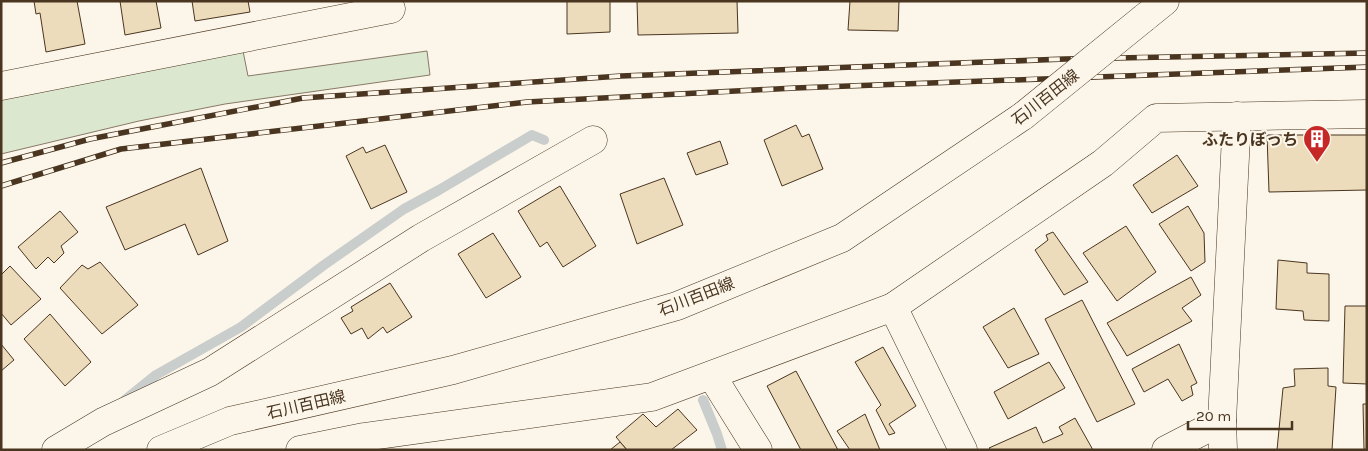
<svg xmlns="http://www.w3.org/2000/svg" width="1368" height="451" viewBox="0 0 1368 451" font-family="Karla,'Noto Sans JP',sans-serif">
<rect width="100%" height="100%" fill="#fbf6e9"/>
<!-- green -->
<polygon fill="#dce7d0" stroke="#887966" points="243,51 248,76 427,51 430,75 225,104 139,121 1,154 1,100 122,70"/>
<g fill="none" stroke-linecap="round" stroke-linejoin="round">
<!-- stream -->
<g stroke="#c9cecd" stroke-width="10">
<polyline points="125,400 156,375 241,327 324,265 404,209 439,190 532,135 544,140"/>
<polyline points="703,400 717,434 722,450"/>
</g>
</g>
<!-- building -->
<g fill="#ecdcbc" stroke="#4a3520">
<polygon points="34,1 77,1 85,44 46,52 40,13 36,14"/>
<polygon points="120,1 156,1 161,28 125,35"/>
<polygon points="192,1 248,1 250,12 195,21"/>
<polygon points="567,1 610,1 610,32 567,34"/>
<polygon points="637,1 737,1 738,33 638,35"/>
<polygon points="850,1 899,1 898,31 848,30"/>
<polygon points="796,125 802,137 809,134 823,169 782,186 764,140"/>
<polygon points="1267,135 1367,135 1367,190 1269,192"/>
<polygon points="720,141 728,164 696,175 687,153"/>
<polygon points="385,145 407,192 371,209 346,156 363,147 366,153"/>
<polygon points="1177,155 1198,186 1152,213 1133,185"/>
<polygon points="201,168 228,241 198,255 185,224 125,250 106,207"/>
<polygon points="664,178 683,225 637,244 620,194"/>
<polygon points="560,186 596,246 563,267 547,242 540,247 518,211"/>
<polygon points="1188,206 1204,233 1205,262 1191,271 1159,224"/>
<polygon points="60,211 78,232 61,246 64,253 54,263 48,257 36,269 18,247"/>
<polygon points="1126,226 1156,272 1117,301 1083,253"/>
<polygon points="1053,232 1088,282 1064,295 1035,250 1048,240 1046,235"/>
<polygon points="493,233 521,277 486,298 458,254"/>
<polygon points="1278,260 1307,263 1307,273 1329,274 1329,321 1304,320 1303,311 1276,309"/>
<polygon points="100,262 138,305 102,334 60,288 82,265 88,269"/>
<polygon points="10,266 41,299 11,325 1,313 1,275"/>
<polygon points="1191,277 1201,295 1182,308 1192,321 1127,356 1107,323"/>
<polygon points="390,283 412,317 387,333 383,327 368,339 362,328 351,334 341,318 353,311 351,307"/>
<polygon points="1082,300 1135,404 1097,422 1045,319"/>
<polygon points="1345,306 1367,306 1367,384 1343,383"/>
<polygon points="1014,308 1039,354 1008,368 983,327"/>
<polygon points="50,314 91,362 65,386 24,339"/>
<polygon points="1,344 14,360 1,371"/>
<polygon points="1179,344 1197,383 1191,386 1193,395 1182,401 1168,379 1144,392 1132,369"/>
<polygon points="883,347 916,406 889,424 895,433 889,435 876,410 881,405 855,362"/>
<polygon points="1049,362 1065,388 1008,419 994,392"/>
<polygon points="1328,368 1328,386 1336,387 1332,450 1277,450 1283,388 1295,386 1294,369"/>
<polygon points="796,371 838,450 801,450 767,386"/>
<polygon points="1363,404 1367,404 1367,450 1364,450"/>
<polygon points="678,409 697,430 671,450 627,450 616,437 643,414 656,427"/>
<polygon points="865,414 880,450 850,450 837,431"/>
<polygon points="1075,418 1093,450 991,450 989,448 1036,427 1043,443 1063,434 1059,427"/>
<polygon points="620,442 627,450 610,450"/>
</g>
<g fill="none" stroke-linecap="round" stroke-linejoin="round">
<defs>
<g id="minor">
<polyline points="1,86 391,9 386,1"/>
<polyline points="712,376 758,450"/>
<polyline points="56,450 103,422 210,372 421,238 593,140"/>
<polyline points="300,450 364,437 652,397 893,307"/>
<polyline points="963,450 893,307 1103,163 1156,118 1367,114"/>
<polyline points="1166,450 1222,421"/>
<polyline points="1223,450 1222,421 1237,116"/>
</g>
<g id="major">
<polyline points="1144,18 1165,1"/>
<polyline points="161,450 230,421 453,370 677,306 842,238 1023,116"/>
</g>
</defs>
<!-- minor casing -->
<use href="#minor" stroke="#4a3520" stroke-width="29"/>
<!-- major casing -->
<use href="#major" stroke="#4a3520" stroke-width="29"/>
<!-- minor -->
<use href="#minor" stroke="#fbf6e9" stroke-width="28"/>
<!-- major -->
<use href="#major" stroke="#fbf6e9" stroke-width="28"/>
<defs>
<g id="rail">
<polyline points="1,163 90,139 303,98 621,76 1065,59 1367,53"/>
<polyline points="1,186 121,149 527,102 795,88 1367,67"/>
</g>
</defs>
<!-- rail casing -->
<use href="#rail" stroke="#4a3520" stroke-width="5.5"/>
<!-- rail -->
<use href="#rail" stroke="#fbf6e9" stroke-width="4" stroke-dasharray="11" stroke-linecap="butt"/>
<defs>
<polyline id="major-bridge" points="1023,116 1144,18"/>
</defs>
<!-- major-bridge casing -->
<use href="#major-bridge" stroke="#4a3520" stroke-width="29" stroke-linecap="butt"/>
<!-- major-bridge -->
<use href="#major-bridge" stroke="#fbf6e9" stroke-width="28"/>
</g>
<!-- icons -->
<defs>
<symbol id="building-pin" viewBox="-11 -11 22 30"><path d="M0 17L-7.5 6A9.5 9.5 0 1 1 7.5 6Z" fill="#c62828" stroke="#fbf6e9"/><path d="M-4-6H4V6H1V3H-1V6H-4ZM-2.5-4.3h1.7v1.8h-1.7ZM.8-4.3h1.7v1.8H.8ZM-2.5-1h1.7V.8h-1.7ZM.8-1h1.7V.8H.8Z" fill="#fff"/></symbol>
</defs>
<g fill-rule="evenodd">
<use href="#building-pin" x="1301" y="123" width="32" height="43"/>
</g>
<g text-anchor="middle" stroke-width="4" stroke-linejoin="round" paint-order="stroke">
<!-- street labels -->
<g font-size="16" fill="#4a3520" stroke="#fbf6e9">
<text transform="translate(1045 97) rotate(-38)" y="6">石川百田線</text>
<text transform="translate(696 296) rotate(-21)" y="6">石川百田線</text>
<text transform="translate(306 404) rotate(-13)" y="6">石川百田線</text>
</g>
<!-- poi labels -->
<g font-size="16" font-weight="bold" fill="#4a3520" stroke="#fbf6e9" text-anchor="end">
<text x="1298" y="145">ふたりぼっち</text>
</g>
</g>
<!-- border -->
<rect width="1368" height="451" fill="none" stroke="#4a3520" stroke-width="5"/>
<!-- scale -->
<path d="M1188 421v8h104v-8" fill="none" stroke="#4a3520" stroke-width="2.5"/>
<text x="1196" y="421" font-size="15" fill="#4a3520" stroke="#fbf6e9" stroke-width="4" paint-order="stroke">20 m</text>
</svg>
